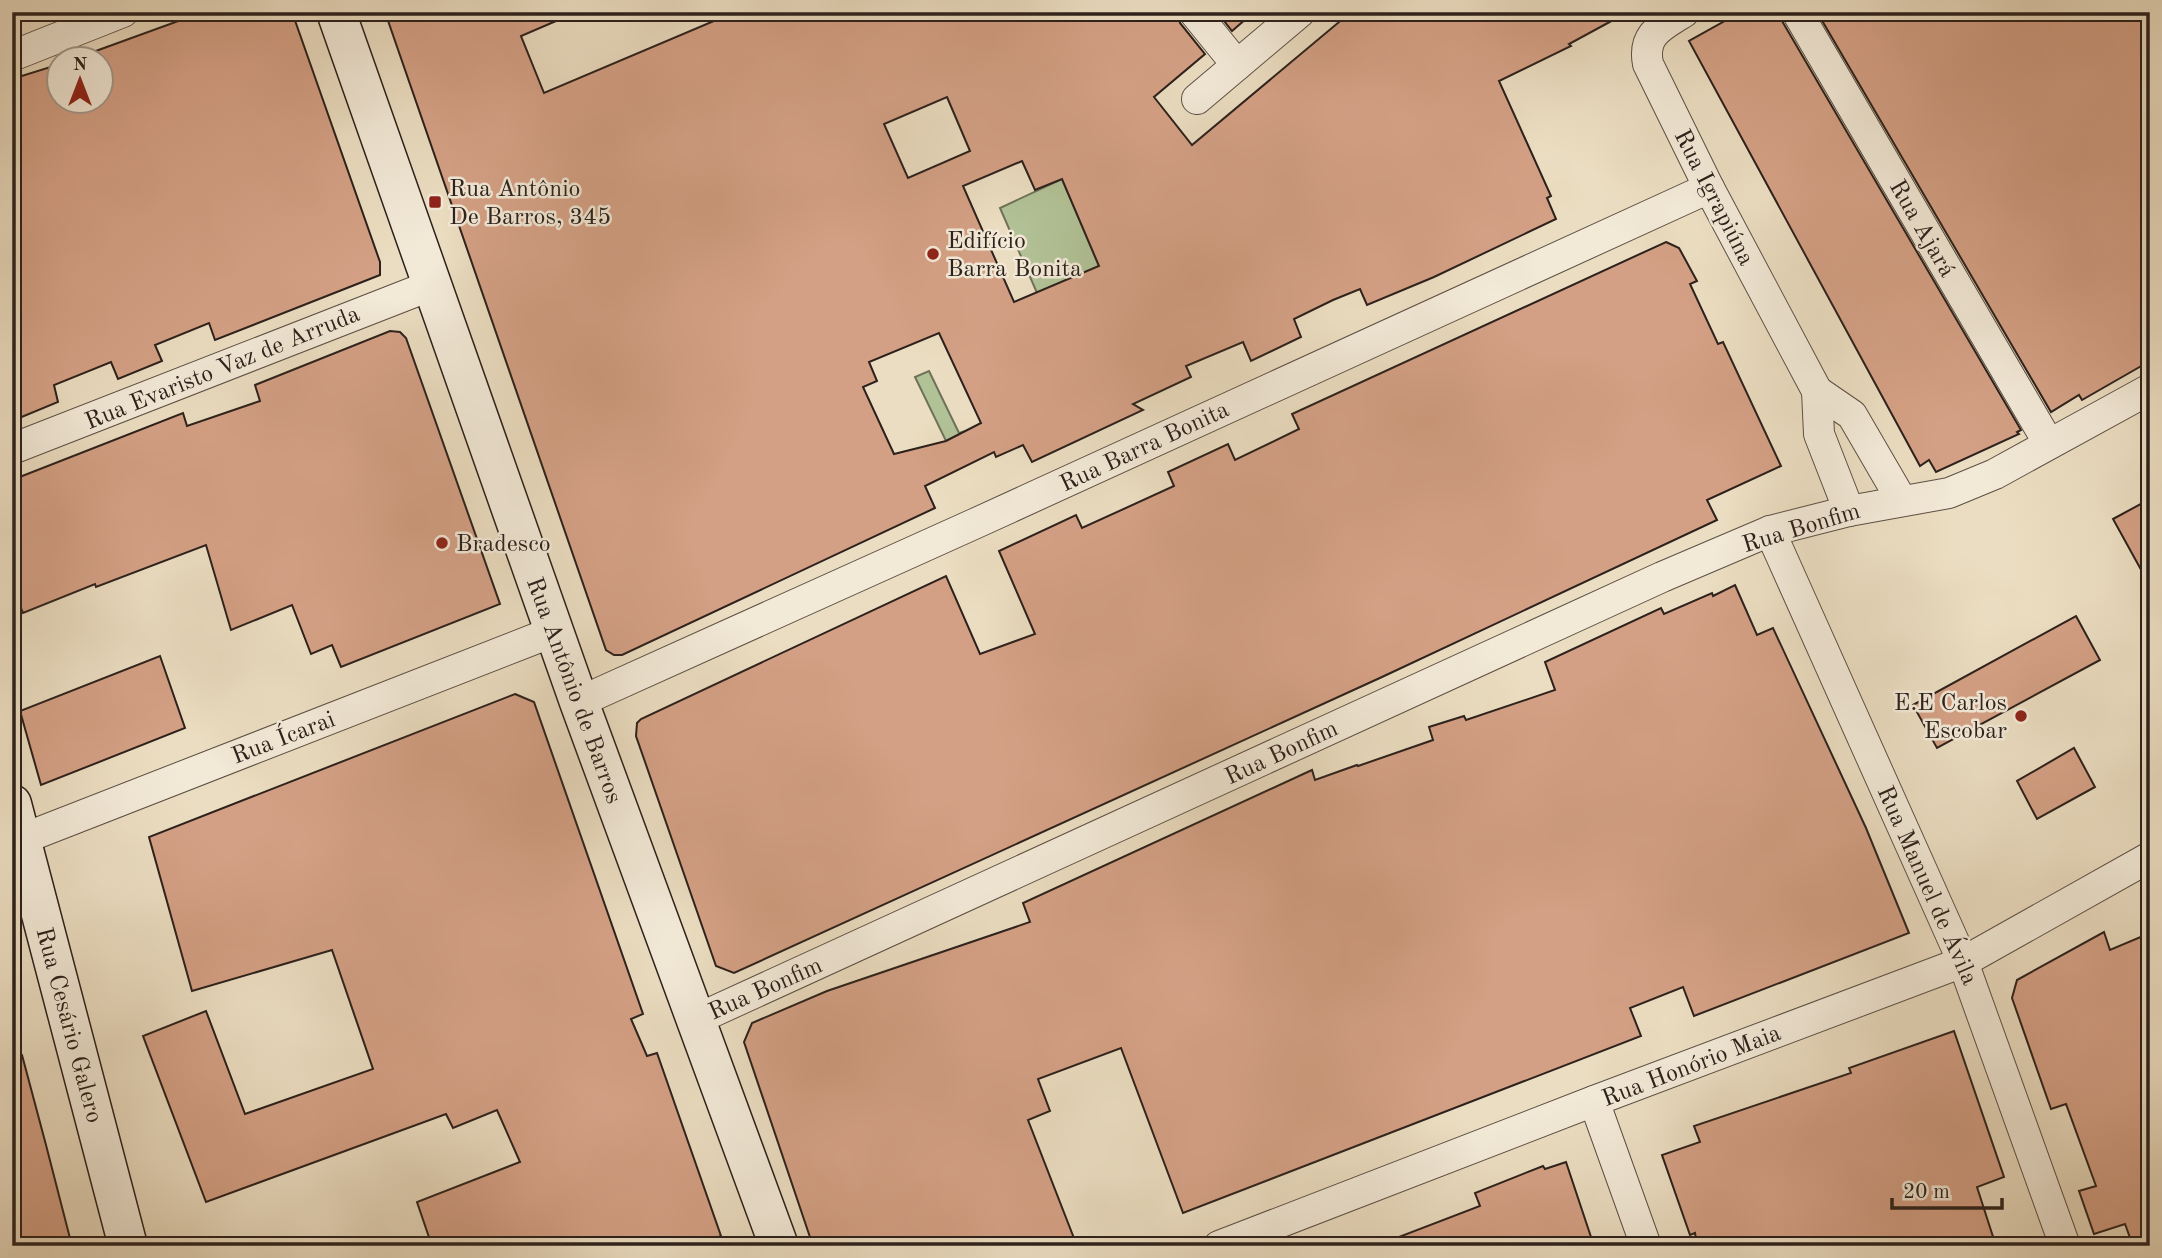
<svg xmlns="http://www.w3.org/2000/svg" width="2162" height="1258" viewBox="0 0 2162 1258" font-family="'Old Standard TT',serif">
<rect width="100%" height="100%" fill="#ebddc1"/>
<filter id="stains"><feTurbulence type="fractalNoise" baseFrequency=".00286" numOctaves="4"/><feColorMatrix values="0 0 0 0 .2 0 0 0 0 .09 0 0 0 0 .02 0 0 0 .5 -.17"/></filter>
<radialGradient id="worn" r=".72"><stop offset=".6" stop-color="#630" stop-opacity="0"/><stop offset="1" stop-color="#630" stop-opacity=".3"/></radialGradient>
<!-- green -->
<g fill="#b2c297" stroke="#6f725a" stroke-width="2">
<polygon points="1062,179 1099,266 1037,293 1000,208"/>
<polygon points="929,371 959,433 969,430 966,451 958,435 946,441 915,377"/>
</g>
<!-- building -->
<g fill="#d4a085" stroke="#2c211c" stroke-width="2" fill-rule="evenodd">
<polygon points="203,12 292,12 380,262 380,275 215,340 209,323 155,345 162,361 118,379 111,362 54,385 58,402 12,421 12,79 60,64 60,102 102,102 102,60 71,60"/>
<path d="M385 12H577L521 36 544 93 735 12H1177L1180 23 1205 54 1154 97 1192 145 1351 12H1628L1569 44 1571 46 1499 81 1551 196 1547 198 1556 219 1434 277 1367 305 1360 289 1333 300 1294 319 1301 337 1251 361 1243 342 1186 366 1191 377 1133 404 1143 410 1032 462 1023 445 996 457 994 452 925 486 935 508 622 655H614L606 650ZM947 97 970 151 908 178 884 124ZM1022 161 1035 190 1062 179 1099 266 1014 302 963 186ZM939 333 981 423 946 441 894 454 863 387 877 381 869 362Z"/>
<polygon points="1217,12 1254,12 1232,31"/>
<polygon points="1741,12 1780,12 1782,21 2021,430 2017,432 2019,434 1936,472 1929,460 1920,466 1689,41"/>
<polygon points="1817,12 2150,12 2150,361 2082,400 2079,395 2051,412"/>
<polygon points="1666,242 1679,248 1697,281 1690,284 1718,344 1723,342 1781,466 1707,500 1717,520 1382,677 734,973 716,966 636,736 637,723 641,719 946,576 980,654 1035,634 999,551 1076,515 1082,528 1174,486 1168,472 1228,444 1235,460 1299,429 1292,414"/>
<polygon points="390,331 400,332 406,338 500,604 341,667 332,645 311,654 292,605 231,630 206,545 96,587 95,584 23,613 12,587 12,480 183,413 187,426 260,401 255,385"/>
<polygon points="2150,499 2150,586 2113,519"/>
<polygon points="1735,585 1757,635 1773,628 1866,828 1909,933 1694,1016 1683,987 1630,1008 1641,1036 1183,1213 1121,1048 1038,1079 1050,1111 1028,1120 1077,1246 813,1246 744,1042 752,1023 827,991 1030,922 1023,903 1312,770 1315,780 1357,765 1358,766 1433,740 1429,727 1464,716 1466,720 1555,690 1545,662 1661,608 1664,614 1712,593 1713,596"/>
<polygon points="2076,616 2100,660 1937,748 1913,705"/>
<polygon points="160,656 185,728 41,785 20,711"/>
<polygon points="515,694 534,702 643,1014 631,1019 647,1056 657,1053 721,1236 695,1246 432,1246 417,1202 520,1162 497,1110 453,1128 446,1114 206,1202 143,1036 206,1011 245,1114 373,1069 332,950 192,991 149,837"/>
<polygon points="2074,748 2095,787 2037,819 2017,781"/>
<polygon points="2104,932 2110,950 2150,933 2150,1246 2133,1246 2125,1224 2094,1234 2079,1191 2096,1186 2066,1104 2051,1109 2012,998 2017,980"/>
<polygon points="1954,1031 2004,1177 1977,1187 1996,1246 1697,1246 1695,1233 1690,1235 1662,1155 1700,1142 1694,1126 1851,1073 1849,1068"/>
<polygon points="22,1055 46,1145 72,1246 12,1246 12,1056"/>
<polygon points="1566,1162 1594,1246 1384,1246 1383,1243 1480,1206 1475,1193 1543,1166 1545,1169"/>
</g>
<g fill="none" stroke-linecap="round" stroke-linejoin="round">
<defs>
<g id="minor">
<polyline points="1194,12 1237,65"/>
<path d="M1684 12C1662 26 1642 34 1648 64L1709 188 1817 391"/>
<polyline points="1797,12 2049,444"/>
<polyline points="12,56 123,12"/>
<polyline points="1197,99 1300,12"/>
<polyline points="12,449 432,285"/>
<polyline points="1849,511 1819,434 1817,391 1852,415 1902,501"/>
<polyline points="1770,531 1963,962 2065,1246"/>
<polyline points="579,702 974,524 1709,188"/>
<polyline points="12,843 555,631"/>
<polyline points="695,1020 1662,577 1770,531 1849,511 1949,493 1995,474 2150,389"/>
<polyline points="1594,1101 1646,1246"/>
<polyline points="1219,1246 1594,1101 1963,962 2150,857"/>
</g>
<g id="secondary">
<polyline points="336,12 579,702 779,1246"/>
<polyline points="12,804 128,1246"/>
</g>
</defs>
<!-- minor casing -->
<use href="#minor" stroke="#5c5045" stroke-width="32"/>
<!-- secondary casing -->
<use href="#secondary" stroke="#2c211c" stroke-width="41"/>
<!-- minor -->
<use href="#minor" stroke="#f2e9d7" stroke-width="30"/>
<!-- secondary -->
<use href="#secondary" stroke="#f2e9d7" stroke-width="38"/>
</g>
<!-- markers -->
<g fill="#8f2418" stroke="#f2e9d7" stroke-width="2.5">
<rect x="428" y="195" width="14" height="14" rx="3.5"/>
<circle cx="933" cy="254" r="7"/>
<circle cx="442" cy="543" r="7"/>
<circle cx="2021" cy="716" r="7"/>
</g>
<g text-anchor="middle" stroke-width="5" stroke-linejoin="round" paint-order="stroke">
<!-- poi labels -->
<g font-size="24" fill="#2c211c" stroke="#f2e9d7" text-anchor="start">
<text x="449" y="196">Rua Antônio<tspan x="449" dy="28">De Barros, 345</tspan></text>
<text x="947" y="248">Edifício<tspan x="947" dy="28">Barra Bonita</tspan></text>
<text x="456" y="551">Bradesco</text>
<text x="2007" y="710" text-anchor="end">E.E Carlos<tspan x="2007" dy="28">Escobar</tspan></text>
</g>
<!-- street labels -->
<g font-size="24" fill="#2c211c" stroke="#f2e9d7">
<text transform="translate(1715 197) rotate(63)" y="8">Rua Igrapiúna</text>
<text transform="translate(1923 228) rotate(60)" y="8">Rua Ajará</text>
<text transform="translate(222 367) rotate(-22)" y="8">Rua Evaristo Vaz de Arruda</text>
<text transform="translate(1144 446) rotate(-25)" y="8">Rua Barra Bonita</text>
<text transform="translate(1801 527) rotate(-17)" y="8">Rua Bonfim</text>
<text transform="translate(575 690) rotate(70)" y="8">Rua Antônio de Barros</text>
<text transform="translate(283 737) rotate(-21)" y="8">Rua Ícarai</text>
<text transform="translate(1281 752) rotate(-25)" y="8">Rua Bonfim</text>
<text transform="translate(1928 885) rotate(66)" y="8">Rua Manuel de Ávila</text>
<text transform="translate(765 988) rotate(-24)" y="8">Rua Bonfim</text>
<text transform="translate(70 1025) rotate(75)" y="8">Rua Cesário Galero</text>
<text transform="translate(1691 1065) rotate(-21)" y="8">Rua Honório Maia</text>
</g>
</g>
<!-- margin -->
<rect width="2162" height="1258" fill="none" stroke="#ebddc1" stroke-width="42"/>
<rect x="14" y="14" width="2134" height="1230" fill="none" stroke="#2c211c" stroke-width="3.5"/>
<rect x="21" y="21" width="2120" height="1216" fill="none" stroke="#2c211c" stroke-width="2"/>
<!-- north arrow -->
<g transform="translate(80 80)"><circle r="33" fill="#f2e9d7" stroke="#a3998c" stroke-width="2"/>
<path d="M0-5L12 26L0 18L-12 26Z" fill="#8f2418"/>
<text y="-10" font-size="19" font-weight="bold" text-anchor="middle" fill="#2c211c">N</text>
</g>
<!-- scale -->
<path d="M1892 1198v10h110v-10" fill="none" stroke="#2c211c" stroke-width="3.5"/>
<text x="1903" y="1198" font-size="21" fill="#2c211c" stroke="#f2e9d7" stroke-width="5" paint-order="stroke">20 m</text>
<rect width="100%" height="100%" filter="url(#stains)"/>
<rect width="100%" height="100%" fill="url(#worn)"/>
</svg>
